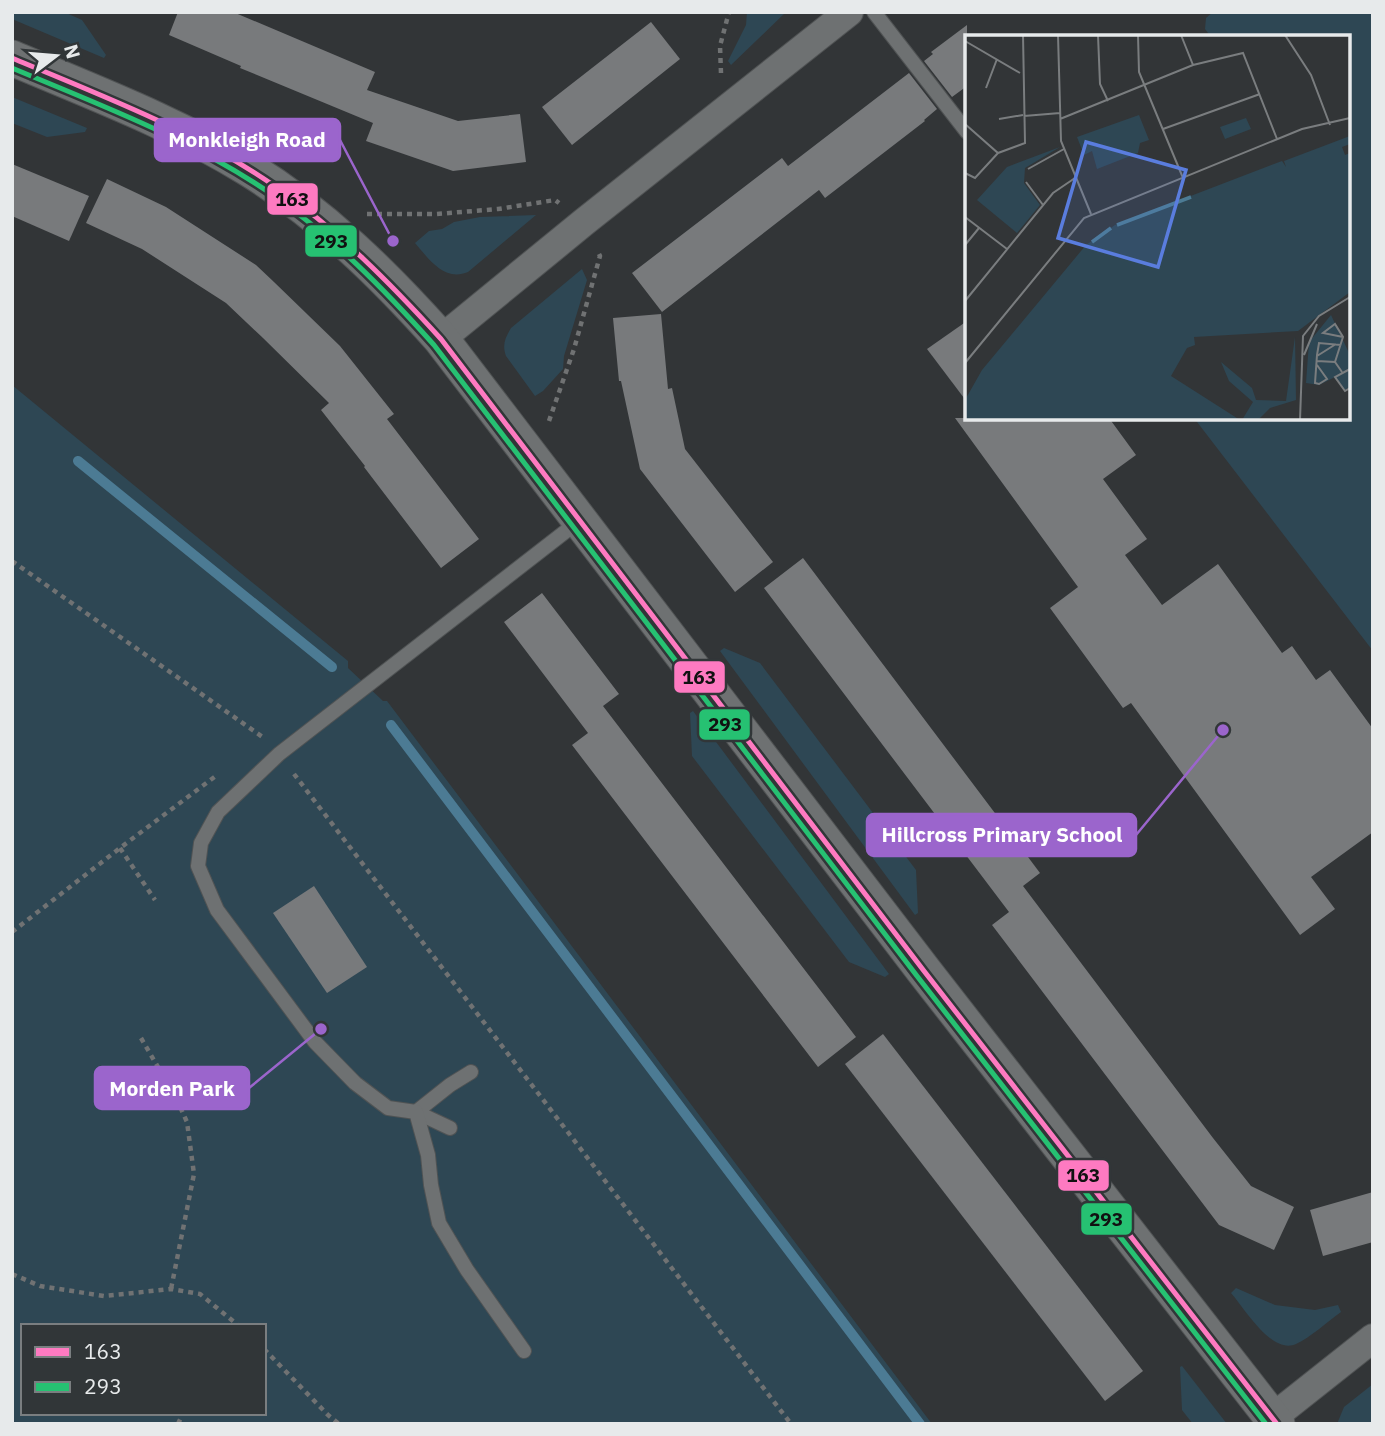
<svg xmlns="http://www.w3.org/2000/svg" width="1385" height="1436" viewBox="0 0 1385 1436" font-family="'IBM Plex Sans',sans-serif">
<rect width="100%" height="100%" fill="#323537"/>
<!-- green -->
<g fill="#2e4754" fill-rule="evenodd">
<polygon points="12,12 64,12 82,20 106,55 104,58 12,19"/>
<polygon points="747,12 786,12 731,65 728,61 746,25"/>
<polygon points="1213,12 1373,12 1373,651 1194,418 1348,418 1348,37 1211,37 1205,29 1206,18"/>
<polygon points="12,97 87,128 85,132 47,137 12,123"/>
<path d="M536 215 468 272C444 282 429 259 415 243L429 231 442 229 454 222 480 217Z"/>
<path d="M582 269 587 280 564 356 563 369 543 391 535 396 506 356C502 345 505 338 511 328Z"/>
<path d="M12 385 348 661V668L383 701H387L932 1424H12ZM23 1326H264V1413H23Z"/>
<polygon points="724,648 760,663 916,870 918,913 915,915 720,651"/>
<polygon points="693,711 889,974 885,977 849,962 692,756 690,713"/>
<path d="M1236 1288 1275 1305 1315 1310 1338 1305 1341 1312C1328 1321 1310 1338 1296 1344 1272 1355 1245 1309 1231 1293Z"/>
<polygon points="1182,1366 1227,1424 1193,1424 1182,1410 1180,1367"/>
<polygon points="1373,1384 1373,1424 1337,1424 1344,1407"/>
</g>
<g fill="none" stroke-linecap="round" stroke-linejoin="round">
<!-- stream -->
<g stroke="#4c7b94" stroke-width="10">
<polyline points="78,461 332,667"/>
<polyline points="391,725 920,1424"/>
</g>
</g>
<!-- building -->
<g fill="#787a7c">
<polygon points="178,12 233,12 375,72 367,90 458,121 520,114 526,162 453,171 366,141 373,123 240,68 241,66 169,35"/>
<polygon points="651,22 680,59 572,145 542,107"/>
<polygon points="967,25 967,86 952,97 924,61 933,54 931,52"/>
<polygon points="909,73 937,109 924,120 925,121 825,198 819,190 662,312 632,273 782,158 788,166"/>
<polygon points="12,164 89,196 69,241 12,216"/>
<polygon points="107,179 166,207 256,265 274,282 340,346 394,414 387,419 479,539 441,568 364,467 365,466 321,410 329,403 263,338 226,303 142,249 86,223"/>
<polygon points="661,314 668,389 672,388 685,449 773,562 735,592 640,469 621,381 619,381 613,318"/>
<polygon points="967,321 967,402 927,349"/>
<polygon points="955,418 1109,418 1136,455 1103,479 1147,539 1125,555 1162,605 1218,564 1282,653 1292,646 1316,680 1330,670 1373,729 1373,832 1311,877 1335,909 1300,935 1131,703 1123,708 1050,608 1078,587"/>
<polygon points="803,558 1040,873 1023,886 1213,1138 1251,1186 1294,1207 1274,1250 1219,1225 992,925 1009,912 764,588"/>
<polygon points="542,593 619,694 603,706 856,1037 818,1067 572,745 588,733 504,622"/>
<polygon points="314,886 367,967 327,993 273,913"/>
<polygon points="883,1034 1143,1371 1105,1401 845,1064"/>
<polygon points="1373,1192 1373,1242 1323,1256 1310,1210"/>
</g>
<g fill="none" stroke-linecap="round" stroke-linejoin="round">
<defs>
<g id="service">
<polyline points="874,12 967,132"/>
<polyline points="450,1128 416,1112 450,1085 471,1072"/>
<polyline points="524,1351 467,1270 439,1223 431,1185 428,1155 416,1112 388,1108 355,1083 315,1042 217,910 198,866 201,843 218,812 279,754 579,521"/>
</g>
<g id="minor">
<polyline points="441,339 584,222 849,12"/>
<polyline points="1272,1418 1373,1338"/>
</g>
<path id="tertiary" d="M12 58C92 92 175 123 249 169 322 214 384 275 441 339L924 971 1277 1424"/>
</defs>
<!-- service casing -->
<use href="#service" stroke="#505354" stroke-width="16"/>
<!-- minor casing -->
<use href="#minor" stroke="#505354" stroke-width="30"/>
<!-- tertiary casing -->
<use href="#tertiary" stroke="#505354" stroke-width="37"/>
<!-- path -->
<g stroke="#707273" stroke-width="4.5" stroke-dasharray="5 5" stroke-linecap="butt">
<polyline points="721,73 720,46 729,12"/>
<polyline points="367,214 437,214 498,209 555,200 559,203"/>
<polyline points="549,421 574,349 600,256 598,252"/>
<polyline points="12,561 264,738"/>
<polyline points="294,774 791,1424"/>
<polyline points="120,848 155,900"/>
<polyline points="12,932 120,848 217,775"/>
<polyline points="141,1038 176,1098 187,1122 194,1174 171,1289"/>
<polyline points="12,1274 40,1286 104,1296 171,1289 200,1294 239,1326"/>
<polyline points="264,1349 328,1415 339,1424"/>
<polyline points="178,1424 183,1413"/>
</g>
<!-- service -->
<use href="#service" stroke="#6e7172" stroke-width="14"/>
<!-- minor -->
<use href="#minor" stroke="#6e7172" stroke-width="28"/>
<!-- tertiary -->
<use href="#tertiary" stroke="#6e7172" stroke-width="35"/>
<defs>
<path id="bus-1" d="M12 58C102 96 196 131 276 187 338 230 391 284 441 339L924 971 1277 1424"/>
<path id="bus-2" d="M12 68C100 105 191 139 270 193 332 236 384 289 434 345L917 976 1266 1424"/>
</defs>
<!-- bus-1 casing -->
<use href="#bus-1" stroke="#313638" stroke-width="10"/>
<!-- bus-2 casing -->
<use href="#bus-2" stroke="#313638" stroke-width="10"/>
<!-- bus-1 -->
<use href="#bus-1" stroke="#fe7ac1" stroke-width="5"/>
<!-- bus-2 -->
<use href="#bus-2" stroke="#26c172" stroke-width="5"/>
</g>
<!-- overview -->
<g transform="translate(965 35)">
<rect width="385" height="385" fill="#323537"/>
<path d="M174 80 184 105 175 108 173 118 132 134 127 116 119 120 112 102ZM281 83 286 94 260 104 255 92ZM385 101V109L377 112 380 120 385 118V257L333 296 229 302 230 310 222 313 206 341 275 385H0V365L17 335 121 210 150 190 317 126 321 132 319 126ZM95 112 60 133 59 148 75 170 52 198 12 165 42 132ZM366 280 385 320V352L380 355 370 342 354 350 341 348 344 307ZM330 302 331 365 305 373 293 385H277L288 367 264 346 256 327 287 353 291 365 321 366Z" fill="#2e4754"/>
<path fill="none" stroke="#4c7b94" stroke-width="3.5" d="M152 190 226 162M127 207 146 193"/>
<path fill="none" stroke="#7a7d7f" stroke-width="2" d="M93 0 96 106 126 179M133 0 135 49 143 66M173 0 174 37 218 143M216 0 228 30M320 0 346 40 365 90M0 6 55 38M21 53 32 24M59 81 95 78M34 84 58 80M95 84 228 30 278 18 312 104M0 89 33 118 60 108 58 0M198 94 295 59M63 134 99 114M0 138 10 143 33 118M61 147 78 170M0 182 42 214M0 210 14 193M0 266 88 158 110 143M339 320 352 289M352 321 371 309M352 326 370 327 377 337M370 327 378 302 370 289 358 298 378 302M0 328 119 183 337 94 385 83M352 330 362 344 354 349 350 348 352 320 354 308 376 310M385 334 370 342 380 356 385 353M335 385 338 301 354 281 385 262"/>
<path fill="#5a7dde" fill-opacity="0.15" stroke="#5a7dde" stroke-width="3.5" d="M121 107 221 135 193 232 93 203Z"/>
<rect width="385" height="385" fill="none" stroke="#e7eaeb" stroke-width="3.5"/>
</g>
<!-- callouts -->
<path fill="none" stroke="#9b65cc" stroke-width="2.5" d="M393 241L340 140M1223 730L1136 835M321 1029L249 1088"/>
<g fill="#9b65cc" stroke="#313638" stroke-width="2.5">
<circle cx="393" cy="241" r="7"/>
<circle cx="1223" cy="730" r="7"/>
<circle cx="321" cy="1029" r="7"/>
</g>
<g fill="#9b65cc" stroke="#9b65cc" stroke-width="2.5">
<rect x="155" y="119" width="185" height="42" rx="7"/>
<rect x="867" y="814" width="269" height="42" rx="7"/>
<rect x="95" y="1067" width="154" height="42" rx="7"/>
</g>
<g font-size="21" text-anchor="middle" font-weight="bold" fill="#fff">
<text x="247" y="147">Monkleigh Road</text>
<text x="1002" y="842">Hillcross Primary School</text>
<text x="172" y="1096">Morden Park</text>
</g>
<g stroke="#313638" stroke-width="2.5">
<rect x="266" y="182" width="53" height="34" rx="7" fill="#fe7ac1"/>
<rect x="304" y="224" width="54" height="34" rx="7" fill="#26c172"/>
<rect x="673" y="660" width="53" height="34" rx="7" fill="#fe7ac1"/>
<rect x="698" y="708" width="53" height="33" rx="7" fill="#26c172"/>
<rect x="1057" y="1159" width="53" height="33" rx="7" fill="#fe7ac1"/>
<rect x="1080" y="1202" width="53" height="34" rx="7" fill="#26c172"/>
</g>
<g font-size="19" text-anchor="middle" font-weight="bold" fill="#111">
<text x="292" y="206">163</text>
<text x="331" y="248">293</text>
<text x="699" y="684">163</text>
<text x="725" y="731">293</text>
<text x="1083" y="1182">163</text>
<text x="1106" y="1226">293</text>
</g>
<!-- border -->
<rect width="1385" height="1436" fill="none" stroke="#e7eaeb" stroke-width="28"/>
<!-- legend -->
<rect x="21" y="1324" width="245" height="91" fill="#313638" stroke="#7a7e80" stroke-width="2"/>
<rect x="35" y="1347" width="35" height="10" fill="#fe7ac1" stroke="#7a7e80" stroke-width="2"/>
<text x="84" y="1359" font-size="21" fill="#e7eaeb">163</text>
<rect x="35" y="1382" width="35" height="10" fill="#26c172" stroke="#7a7e80" stroke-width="2"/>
<text x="84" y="1394" font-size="21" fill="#e7eaeb">293</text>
<!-- north arrow -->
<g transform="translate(56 56) rotate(74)" stroke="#313638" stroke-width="5" paint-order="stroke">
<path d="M0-5L12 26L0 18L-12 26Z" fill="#e7eaeb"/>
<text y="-10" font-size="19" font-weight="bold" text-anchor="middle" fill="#e7eaeb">N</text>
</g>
</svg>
